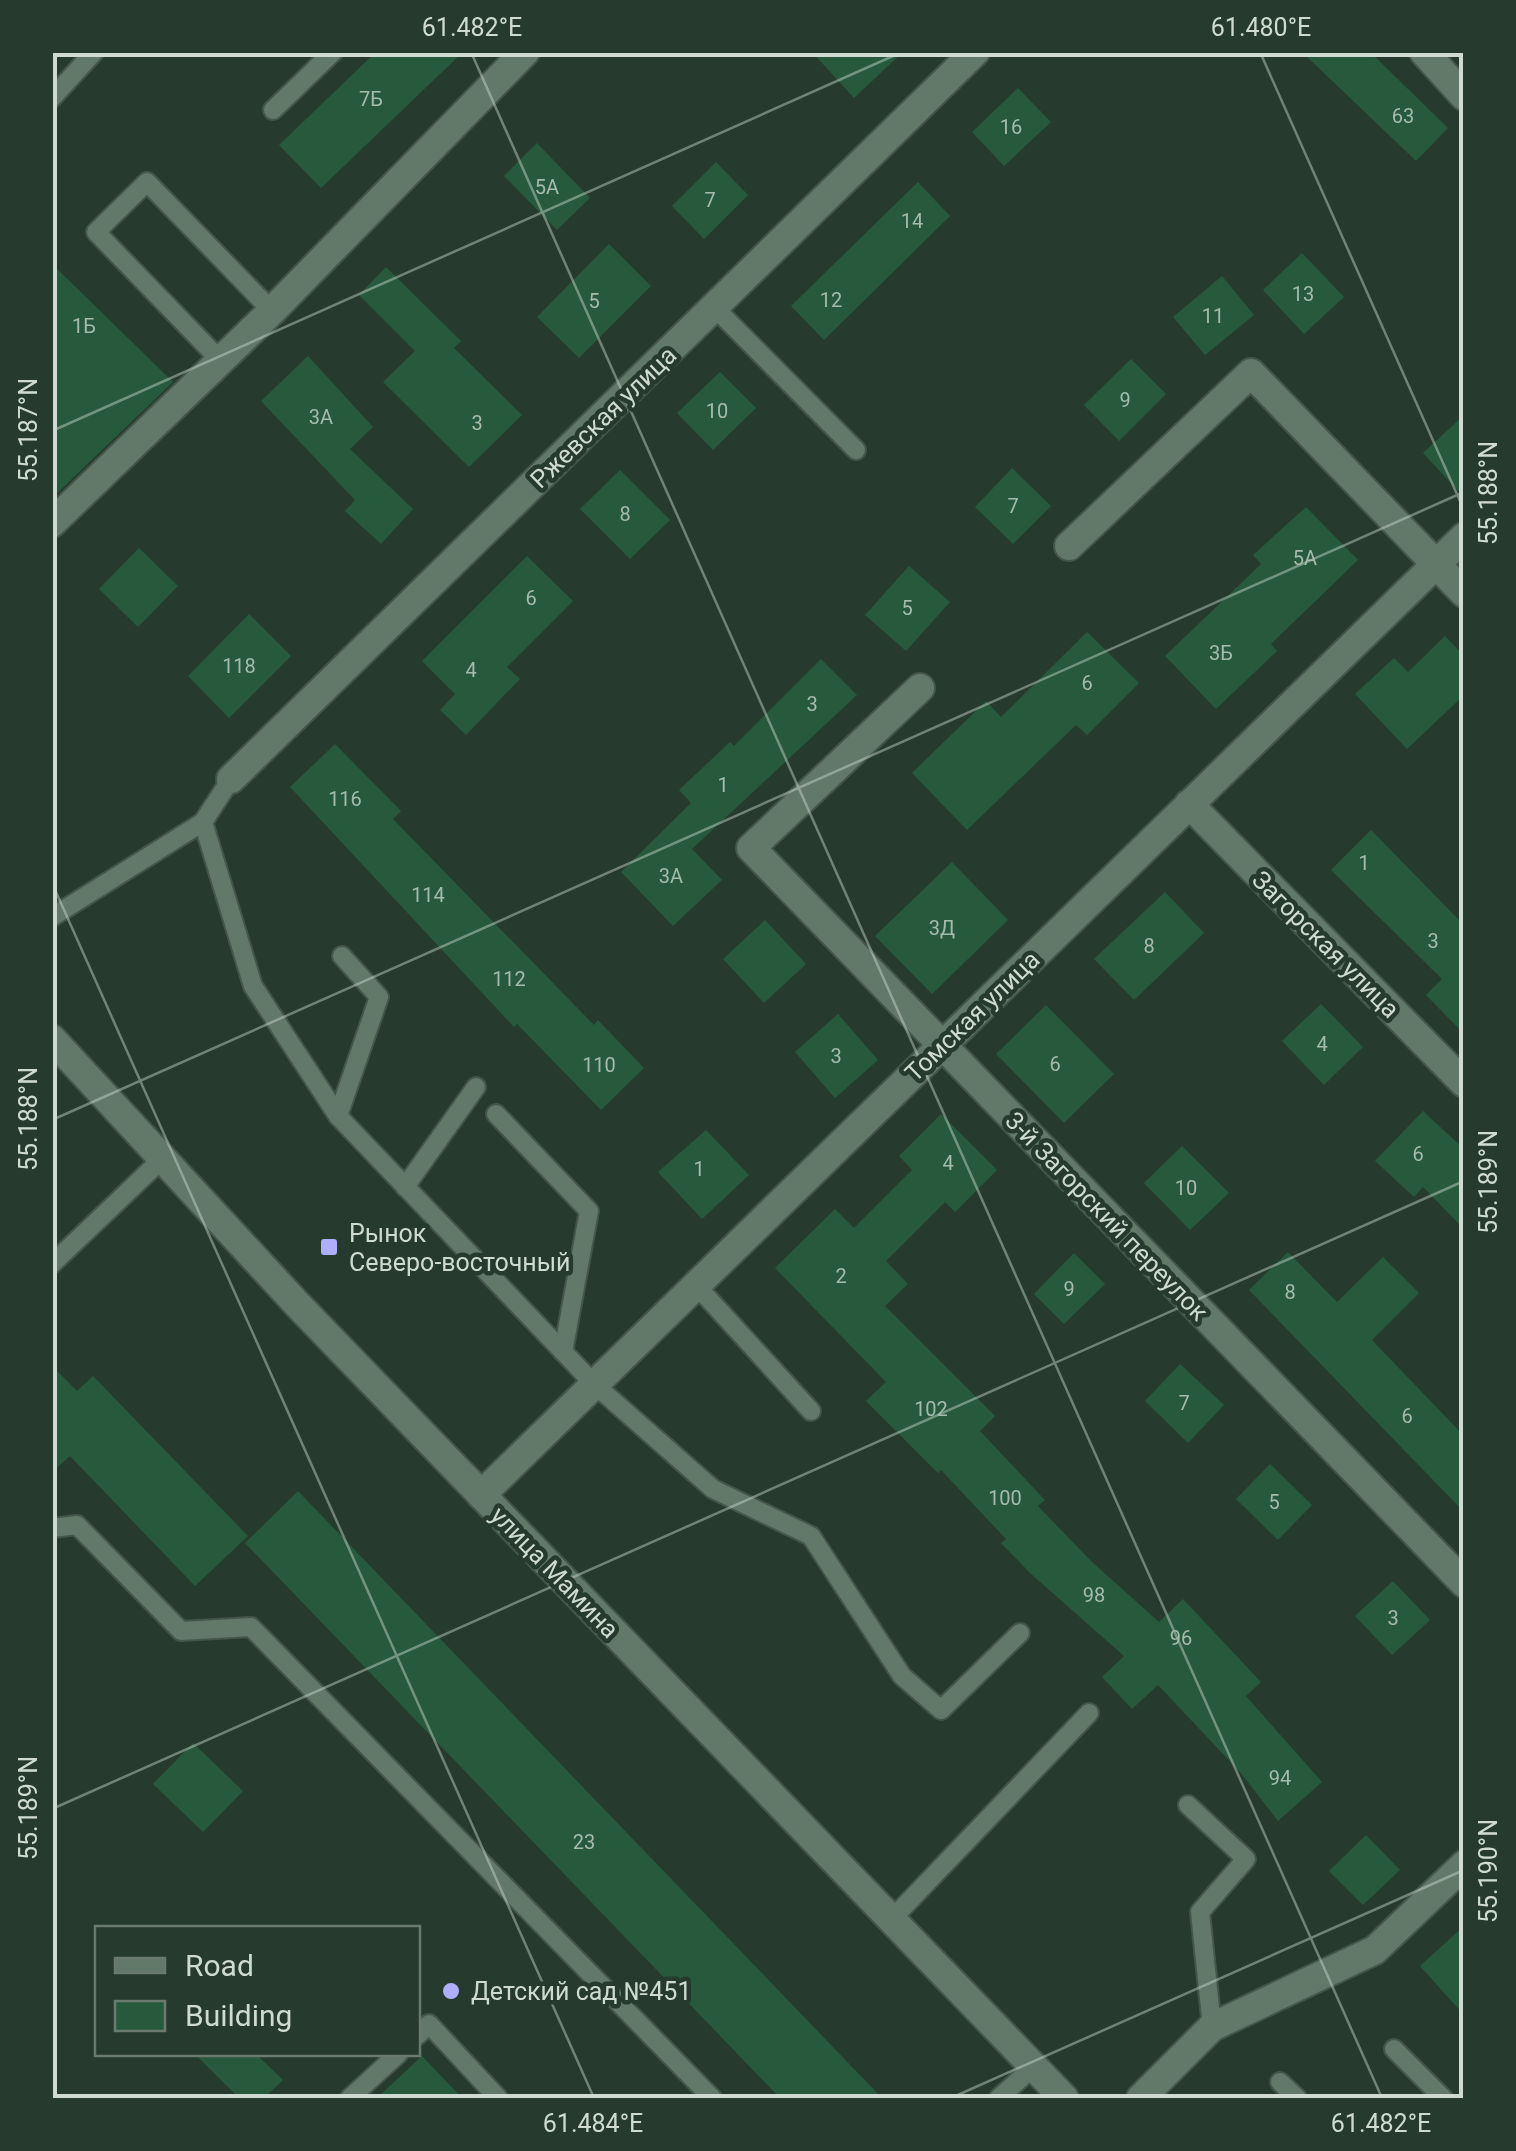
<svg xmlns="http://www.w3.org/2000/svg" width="1516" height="2151" viewBox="0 0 1516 2151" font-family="Roboto,sans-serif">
<rect width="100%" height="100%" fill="#263a2d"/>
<!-- building -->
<g fill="#275a3d">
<polygon points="376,52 463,52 321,188 279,145"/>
<polygon points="812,52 903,52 854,98"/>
<polygon points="1302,52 1370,52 1448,128 1416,161"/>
<polygon points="1018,88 1051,122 1004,166 972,132"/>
<polygon points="537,143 590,198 557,230 504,176"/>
<polygon points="716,162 748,195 704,239 672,206"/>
<polygon points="918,182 950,216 824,340 791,306"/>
<polygon points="609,244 651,286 579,358 537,317"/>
<polygon points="1302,253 1344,297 1304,334 1263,290"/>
<polygon points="52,264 173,382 52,498"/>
<polygon points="386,267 461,341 454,348 522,415 469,467 383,382 415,351 359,295"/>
<polygon points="1222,276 1254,315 1205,355 1173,317"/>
<polygon points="308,356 373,427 350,449 413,509 381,544 345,511 355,500 261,401"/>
<polygon points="1131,359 1166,394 1119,441 1084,405"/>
<polygon points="720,372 756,408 713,450 677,413"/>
<polygon points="1464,415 1464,497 1423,453"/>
<polygon points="1012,468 1051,506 1013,544 975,507"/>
<polygon points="620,470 670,520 630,559 580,509"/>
<polygon points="1306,507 1358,560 1271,644 1277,651 1216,709 1165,656 1261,564 1253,555"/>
<polygon points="139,548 178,586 138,627 99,589"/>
<polygon points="527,556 573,601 507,667 520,679 466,735 440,710 455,694 422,661"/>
<polygon points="909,566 950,602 906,651 865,615"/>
<polygon points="249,614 291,656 229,718 188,676"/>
<polygon points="1087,632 1139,683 1087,735 1076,725 967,830 912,773 986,701 1001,717"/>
<polygon points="1445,636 1464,656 1464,695 1407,749 1355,694 1394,658 1408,672"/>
<polygon points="821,659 857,695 692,849 722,880 673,926 621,872 691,803 679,790 730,742 734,746"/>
<polygon points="335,744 401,811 393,819 594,1025 598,1020 644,1068 601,1110 517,1024 514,1027 290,787"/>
<polygon points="1371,830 1464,925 1464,1034 1426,995 1442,979 1331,870"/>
<polygon points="952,862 1008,920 932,994 875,936"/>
<polygon points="1165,892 1204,933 1134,1000 1094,959"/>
<polygon points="765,920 806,964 764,1003 723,959"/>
<polygon points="1321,1004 1363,1047 1324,1085 1282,1041"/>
<polygon points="1046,1005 1114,1074 1064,1123 996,1054"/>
<polygon points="838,1014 878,1060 835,1098 795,1052"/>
<polygon points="1423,1111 1464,1149 1464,1229 1423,1187 1414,1197 1375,1161"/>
<polygon points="941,1114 997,1170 955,1212 945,1202 886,1261 908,1284 885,1306 995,1416 980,1431 1045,1500 1038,1506 1091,1561 1159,1622 1183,1599 1261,1682 1246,1696 1322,1782 1278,1821 1240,1772 1158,1685 1132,1709 1102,1677 1124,1656 1030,1573 1001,1543 1006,1539 941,1470 938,1473 866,1401 886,1382 775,1268 835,1209 854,1228 912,1170 899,1156"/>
<polygon points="706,1130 749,1175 702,1219 658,1172"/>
<polygon points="1182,1146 1229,1193 1190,1230 1144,1183"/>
<polygon points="1288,1252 1337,1302 1383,1257 1419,1293 1372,1340 1464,1436 1464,1512 1249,1290"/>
<polygon points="1074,1253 1105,1284 1064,1324 1034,1294"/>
<polygon points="1180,1364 1224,1405 1188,1443 1145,1401"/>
<polygon points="52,1366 77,1391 93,1376 248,1536 195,1586 70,1456 52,1472"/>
<polygon points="1270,1464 1312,1505 1278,1540 1236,1499"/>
<polygon points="298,1491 882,2098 780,2098 245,1543"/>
<polygon points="1393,1581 1430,1620 1392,1655 1355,1616"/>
<polygon points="193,1743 243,1791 203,1832 153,1784"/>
<polygon points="1366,1835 1400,1870 1363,1905 1329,1871"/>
<polygon points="1464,1926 1464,2015 1420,1966"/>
<polygon points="195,2054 256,2054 283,2080 264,2098 239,2098"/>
<polygon points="422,2056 462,2098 377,2098"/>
</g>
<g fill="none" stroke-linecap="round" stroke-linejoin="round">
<defs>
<g id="service">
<polyline points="52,98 94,52"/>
<polyline points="273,110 333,52"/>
<polyline points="715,308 856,450"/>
<polyline points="221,361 96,232 147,182 272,311"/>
<polyline points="203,822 253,986 338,1116"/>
<polyline points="52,917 203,822 231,779"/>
<polyline points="342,956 379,997 338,1116 594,1384 713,1489 811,1536 902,1676 941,1710 1020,1633"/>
<polyline points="496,1114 589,1211 563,1352"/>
<polyline points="405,1187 476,1087"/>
<polyline points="52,1264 163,1158"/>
<polyline points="696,1285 811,1411"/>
<polyline points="52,1528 77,1525 181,1631 251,1627 712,2098"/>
<polyline points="1188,1805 1246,1859 1200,1912 1212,2027"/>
<polyline points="891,1920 1089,1713"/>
<polyline points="418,2035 429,2024 498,2098"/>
<polyline points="1394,2049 1443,2098"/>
<polyline points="1280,2082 1297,2098"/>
<polyline points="350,2098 398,2054"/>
<polyline points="999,2098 1033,2067"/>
</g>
<g id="minor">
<polyline points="1424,52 1464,96"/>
<polyline points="52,523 272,311 525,52"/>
<polyline points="1069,546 1251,373 1464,593"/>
<polyline points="920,688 751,848 1464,1583"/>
<polyline points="231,779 975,52"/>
<polyline points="1189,804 1464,1083"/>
<polyline points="481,1495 1464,537"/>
<polyline points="1141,2098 1212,2027 1375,1950 1464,1865"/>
</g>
<polyline id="secondary" points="52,1039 297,1304 1064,2098"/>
</defs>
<!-- service casing -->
<use href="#service" stroke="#44554a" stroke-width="22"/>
<!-- minor casing -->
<use href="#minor" stroke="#44554a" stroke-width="32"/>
<!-- secondary casing -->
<use href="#secondary" stroke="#44554a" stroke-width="32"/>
<!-- service -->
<use href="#service" stroke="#627869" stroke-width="18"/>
<!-- minor -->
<use href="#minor" stroke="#627869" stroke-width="28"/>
<!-- secondary -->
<use href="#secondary" stroke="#627869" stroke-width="28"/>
</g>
<!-- ticks -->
<path fill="none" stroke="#cfdbd2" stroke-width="2.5" stroke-opacity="0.45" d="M471 52 1382 2098M1260 52 1464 510M52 431 902 52M52 883 594 2098M52 1120 1464 492M52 1809 1464 1181M951 2098 1464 1870"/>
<!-- markers -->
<g fill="#aeaefa" stroke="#263a2d" stroke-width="4">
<rect x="319" y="1237" width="20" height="20" rx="5"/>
<circle cx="451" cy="1991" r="10"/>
</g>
<g text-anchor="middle" stroke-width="9" stroke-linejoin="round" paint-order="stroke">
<!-- number labels -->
<g font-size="20" fill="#a5bbad">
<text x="371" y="106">7Б</text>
<text x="1403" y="123">63</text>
<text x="1011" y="134">16</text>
<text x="547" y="194">5А</text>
<text x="710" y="207">7</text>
<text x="912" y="228">14</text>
<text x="1303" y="301">13</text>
<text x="831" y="307">12</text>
<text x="594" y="308">5</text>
<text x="1213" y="323">11</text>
<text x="84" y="333">1Б</text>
<text x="1125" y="407">9</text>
<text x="717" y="418">10</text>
<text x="321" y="424">3А</text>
<text x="477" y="430">3</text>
<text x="1013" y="513">7</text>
<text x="625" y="521">8</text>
<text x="1305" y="565">5А</text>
<text x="531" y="605">6</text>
<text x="907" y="615">5</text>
<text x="1221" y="660">3Б</text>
<text x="239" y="673">118</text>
<text x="471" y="677">4</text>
<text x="1087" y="690">6</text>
<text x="812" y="711">3</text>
<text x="723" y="792">1</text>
<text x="345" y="806">116</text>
<text x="1364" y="870">1</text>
<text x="671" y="883">3А</text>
<text x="428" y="902">114</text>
<text x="942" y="935">3Д</text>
<text x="1433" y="948">3</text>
<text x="1149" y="953">8</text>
<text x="509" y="986">112</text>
<text x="1322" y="1051">4</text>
<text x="836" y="1063">3</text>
<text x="1055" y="1071">6</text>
<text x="599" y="1072">110</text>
<text x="1418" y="1161">6</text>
<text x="948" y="1170">4</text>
<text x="699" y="1176">1</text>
<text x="1186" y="1195">10</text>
<text x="841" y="1283">2</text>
<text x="1069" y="1296">9</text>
<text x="1290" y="1299">8</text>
<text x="1184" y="1410">7</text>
<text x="931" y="1416">102</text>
<text x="1407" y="1423">6</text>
<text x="1005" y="1505">100</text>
<text x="1274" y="1509">5</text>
<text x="1094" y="1602">98</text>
<text x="1393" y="1625">3</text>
<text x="1181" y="1645">96</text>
<text x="1280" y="1785">94</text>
<text x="584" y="1849">23</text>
</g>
<!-- street labels -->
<g font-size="25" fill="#cfdbd2" stroke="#263a2d">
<text transform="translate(603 417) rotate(-44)" y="9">Ржевская улица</text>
<text transform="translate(1326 944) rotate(45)" y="9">Загорская улица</text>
<text transform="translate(972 1016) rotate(-44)" y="9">Томская улица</text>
<text transform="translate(1107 1216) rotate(46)" y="9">3-й Загорский переулок</text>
<text transform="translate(555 1572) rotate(46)" y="9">улица Мамина</text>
</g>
<!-- poi labels -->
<g font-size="25" fill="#cfdbd2" stroke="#263a2d" text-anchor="start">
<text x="349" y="1242">Рынок<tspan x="349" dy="29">Северо-восточный</tspan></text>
<text x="471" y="2000">Детский сад №451</text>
</g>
</g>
<!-- border -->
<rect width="1516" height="2151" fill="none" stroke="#263a2d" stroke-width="110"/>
<!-- legend -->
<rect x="95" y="1926" width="325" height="130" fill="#263a2d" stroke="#6a7a6f" stroke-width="2.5"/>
<rect x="115" y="1958" width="50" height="15" fill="#627869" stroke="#6a7a6f" stroke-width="2.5"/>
<text x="185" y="1976" font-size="30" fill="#cfdbd2">Road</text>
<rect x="115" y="2001" width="50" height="30" fill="#275a3d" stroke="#6a7a6f" stroke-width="2.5"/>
<text x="185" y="2026" font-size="30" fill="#cfdbd2">Building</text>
<rect x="55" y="55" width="1406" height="2041" fill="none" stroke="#cfdbd2" stroke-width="4"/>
<g font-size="25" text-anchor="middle" fill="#cfdbd2">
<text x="472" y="36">61.482°E</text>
<text x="1261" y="36">61.480°E</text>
<text transform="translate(28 430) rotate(-90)" y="9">55.187°N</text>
<text transform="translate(1488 493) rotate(-90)" y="9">55.188°N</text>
<text transform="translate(28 1119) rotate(-90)" y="9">55.188°N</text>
<text transform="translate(1488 1182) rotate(-90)" y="9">55.189°N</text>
<text transform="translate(28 1808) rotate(-90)" y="9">55.189°N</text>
<text transform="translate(1488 1871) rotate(-90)" y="9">55.190°N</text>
<text x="593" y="2132">61.484°E</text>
<text x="1381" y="2132">61.482°E</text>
</g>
</svg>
